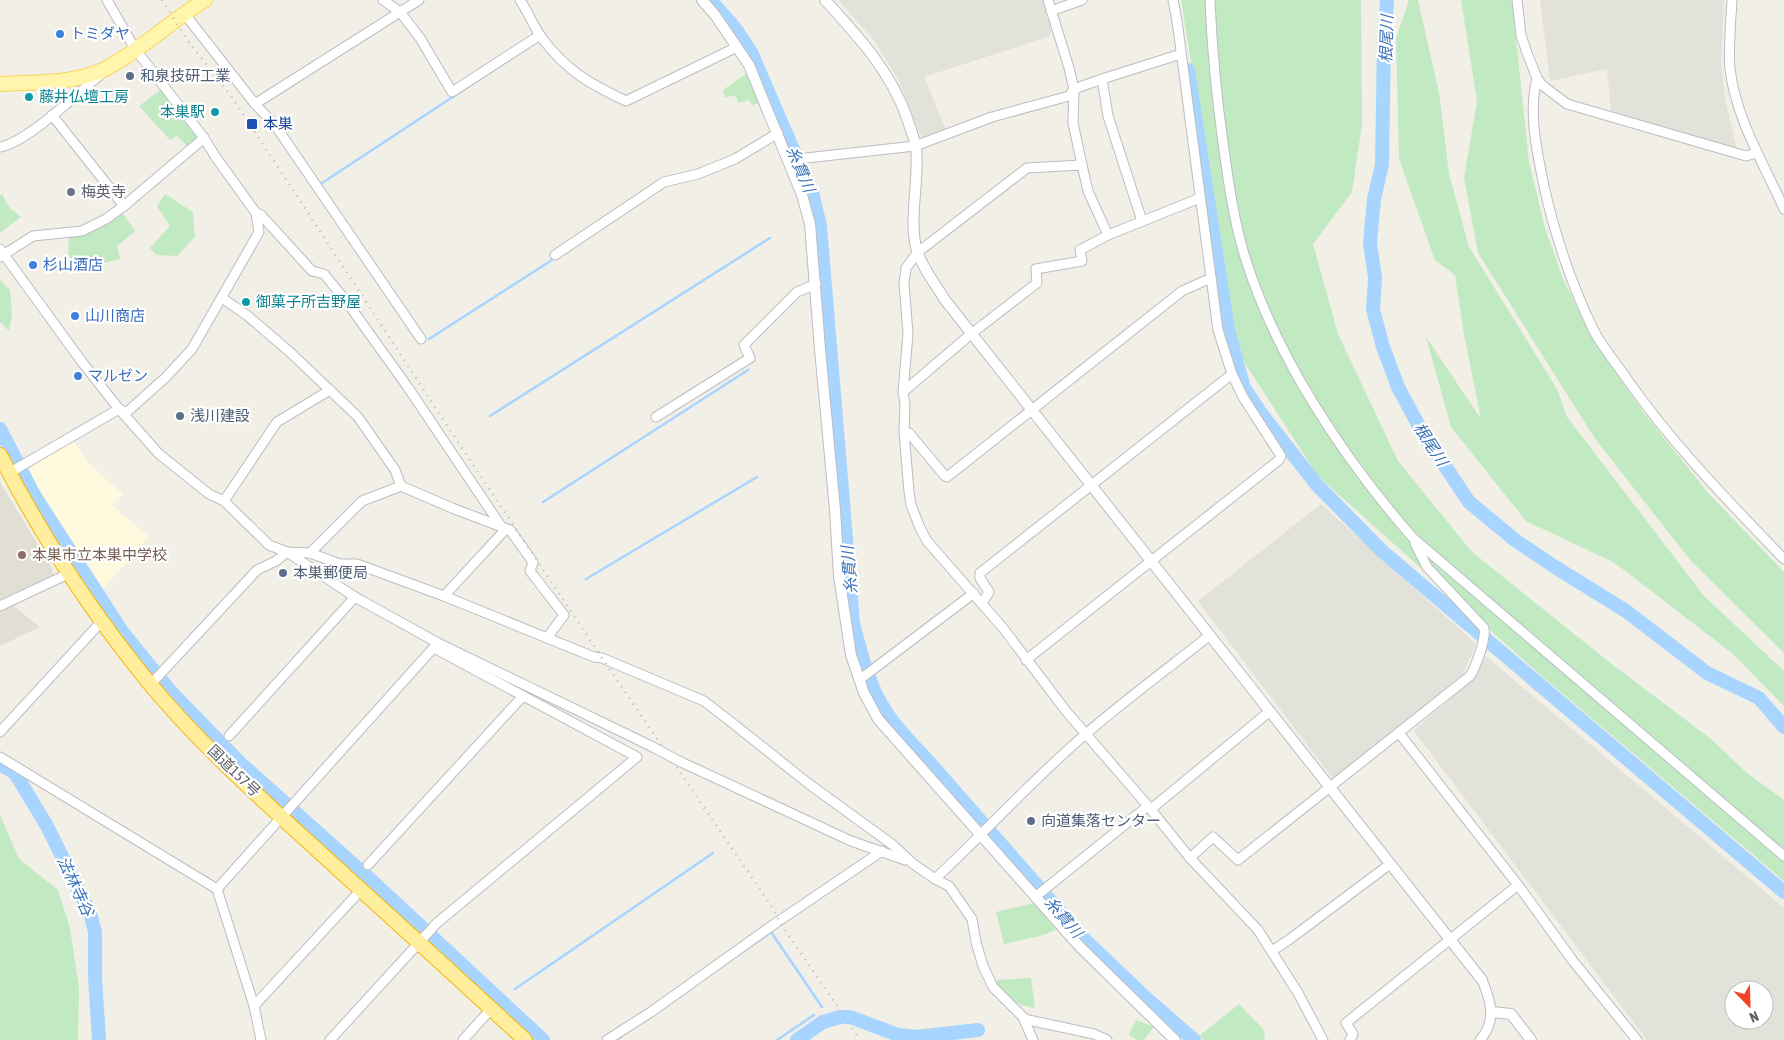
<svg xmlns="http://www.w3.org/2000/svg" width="1784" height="1040" viewBox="0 0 1784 1040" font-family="'Asap Condensed','Noto Sans JP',sans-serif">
<rect width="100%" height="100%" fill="#f1efe6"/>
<!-- commercial -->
<polygon fill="#fff9dd" points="72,439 89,464 123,494 112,505 149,537 102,590 27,470 39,463 41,458"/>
<!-- industrial -->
<g fill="#e2e1da" fill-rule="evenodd">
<polygon points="838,0 1043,0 1051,31 1050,36 924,77 947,132 923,142 899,81 873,39"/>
<polygon points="1540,0 1724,0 1721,63 1725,99 1737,150 1611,111 1607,69 1550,81"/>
<polygon points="1321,504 1476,644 1463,674 1334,780 1198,601"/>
<path d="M1483 654 1784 908V1040H1647L1414 731 1478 674ZM1734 990H1764V1020H1734Z"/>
</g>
<!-- education -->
<polygon fill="#e1ded4" points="0,482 53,570 52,571 55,578 7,601 40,627 0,646"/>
<!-- green -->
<g fill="#c1eac3">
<polygon points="1181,0 1361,0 1362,124 1352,192 1313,244 1338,334 1398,461 1472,552 1613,665 1711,739 1747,773 1784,800 1784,881 1537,672 1318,476 1233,345 1207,196 1192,68"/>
<polygon points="1409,0 1418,0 1439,93 1449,174 1469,247 1557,389 1567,417 1704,596 1784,671 1784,706 1733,654 1615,563 1526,521 1451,427 1426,337 1481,419 1464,335 1455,275 1435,260 1399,159 1396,38"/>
<polygon points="1461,0 1512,0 1529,162 1545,228 1563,279 1594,341 1644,413 1709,494 1784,572 1784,653 1691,561 1596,440 1478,253 1464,178 1477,101"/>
<polygon points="747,73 759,103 752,105 749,100 739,103 735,95 725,98 723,90"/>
<polygon points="162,89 199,139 189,148 177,136 170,140 139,106"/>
<polygon points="2,194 9,207 21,217 0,233 0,195"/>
<polygon points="165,194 193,212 195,237 177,256 157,255 150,248 170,226 157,206"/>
<polygon points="122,212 135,231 117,246 120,259 76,270 68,253 69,235"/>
<polygon points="0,280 10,290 12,315 9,331 0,322"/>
<polygon points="0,815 19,859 58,890 70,928 79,988 78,1040 0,1040"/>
<polygon points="1034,903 1056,930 1040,936 1004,944 996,912"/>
<path d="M1031 978 1035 1008C1018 1006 1001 998 995 980Z"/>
<polygon points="1239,1004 1263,1029 1265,1037 1264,1040 1204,1040 1199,1036"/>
<polygon points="1136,1020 1154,1027 1144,1040 1137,1040 1129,1035"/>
</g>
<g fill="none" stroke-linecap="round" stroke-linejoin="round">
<!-- stream -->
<g stroke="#a8d5ff" stroke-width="2.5">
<polyline points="322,183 527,48"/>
<polyline points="429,339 552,260"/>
<polyline points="490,416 770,238"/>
<polyline points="543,502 748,370"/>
<polyline points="586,579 757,477"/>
<polyline points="738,955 771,932 822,1007"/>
<polyline points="515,989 713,853"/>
<polyline points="616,1040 629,1031"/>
<polyline points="777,1040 814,1015"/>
</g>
<!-- river -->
<g stroke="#a8d5ff" stroke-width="14">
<path d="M710 0 734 27 751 52 813 196 820 226 853 623C861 654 869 688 888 715 900 732 915 747 929 762L1085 940 1146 998 1194 1040"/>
<polyline points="1387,0 1384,39 1382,165 1374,199 1370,243 1375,278 1373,309 1383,347 1398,387 1421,430 1469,502 1515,540 1555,567 1626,611 1707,673 1759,698 1784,727"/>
<polyline points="1188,70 1228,330 1244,388 1260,412 1317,485 1382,551 1784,892"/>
<polyline points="0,429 34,495 123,633 171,692 239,762 373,882 543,1040"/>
<polyline points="0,764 15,773 47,826 90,913 95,932 95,977 99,1040"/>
<polyline points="797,1040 823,1022 840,1017 850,1017 898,1035 916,1037 978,1030"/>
</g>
<defs>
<g id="minor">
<polyline points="107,0 135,49 204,138 215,156 256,213 261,215 312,271 324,274 346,301 407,386 503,529"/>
<polyline points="383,0 400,12 420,38 452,92 540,35"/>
<path d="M520 0C528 12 533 25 541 37 567 71 588 83 626 101L737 47"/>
<polyline points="1048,0 1069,68 1074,89 1073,123 1082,165"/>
<path d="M1210 0C1212 50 1217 101 1224 150 1229 186 1234 220 1244 254 1275 356 1344 459 1413 538L1784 856"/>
<polyline points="1517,0 1521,35 1527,53 1537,78 1542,85 1567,104 1746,156 1757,153"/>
<path d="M1732 0C1731 20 1728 50 1730 69 1736 119 1764 164 1784 209"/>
<polyline points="1051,11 1082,0"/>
<polyline points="184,13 255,104 275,125 421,339"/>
<path d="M1537 78C1528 114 1537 151 1544 186 1555 236 1571 283 1593 329 1602 347 1616 363 1627 379 1673 445 1729 502 1784 559"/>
<polyline points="1102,79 1108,116 1142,221"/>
<polyline points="255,104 419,0"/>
<polyline points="52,115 124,206"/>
<path d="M0 147C26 143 78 93 100 75"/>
<polyline points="790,165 806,158 915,146 992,117 1069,96 1074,89 1102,79 1181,54"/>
<polyline points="1108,235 1088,191 1082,165 1027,168 918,252 906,268 904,283 908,334 903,392 905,404 904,432 909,492 911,505 920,528 927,541 1003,628 1066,711 1148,806 1190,858 1258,930 1298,993 1323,1040"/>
<polyline points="0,249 82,362 119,409 159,454 209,494 224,501 269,545 287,552 355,597 438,643 651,746"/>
<polyline points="555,255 664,182 698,174 735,159 778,133"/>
<polyline points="0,257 33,236 82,231 106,219 124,206 204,138"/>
<polyline points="222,298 248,316 292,354 358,417 395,470 401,486"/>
<polyline points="903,392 971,334 1037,283 1036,269 1082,261 1080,250 1108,235 1200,198"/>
<polyline points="120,409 126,413 166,377 192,349 259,232 256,213"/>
<polyline points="656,417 750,358 744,345 797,292 816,284"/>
<polyline points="904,432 909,433 945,476 947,477 1182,291 1211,278"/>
<polyline points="9,473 119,409"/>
<polyline points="224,501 277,422 330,390"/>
<polyline points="310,553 362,501 401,486 452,508 510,530 533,562 530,571 564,615 547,638"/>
<polyline points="444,596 505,530"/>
<polyline points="982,603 989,592 980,578 980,573 1232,374"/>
<polyline points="0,606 68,574"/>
<polyline points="1026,660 1279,460 1281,456 1243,397 1232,374 1218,330 1177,21 1173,0"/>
<polyline points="859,680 974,593"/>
<polyline points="151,684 257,570 276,561 287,552 310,553 340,564 357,564 444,596 594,657 602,658 704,701 735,725 809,784 893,845 912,863 935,879 949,886 972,919 976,942 983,966 993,987 1023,1017 1033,1040"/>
<polyline points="0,732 102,621"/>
<polyline points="1399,733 1518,885 1573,961 1637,1040"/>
<polyline points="229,736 355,597"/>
<polyline points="0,757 217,889 254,1006 261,1040"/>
<polyline points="681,762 851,841 905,860"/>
<polyline points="1151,809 1270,711"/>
<path d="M1190 858 1213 837 1238 860 1470 676C1476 666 1486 640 1484 628L1427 567 1415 543"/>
<polyline points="368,865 523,696"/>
<path d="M935 879C981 836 1024 789 1071 747 1115 707 1164 672 1210 635"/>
<polyline points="217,889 436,645"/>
<polyline points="1035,897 1148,806"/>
<polyline points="1272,951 1290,939 1390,864"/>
<polyline points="254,1006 361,890"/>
<polyline points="1024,1019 1094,1034 1107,1040"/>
<polyline points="330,1040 437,923 637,757 434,648"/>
<polyline points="463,1040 491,1009"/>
<polyline points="607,1040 651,1012 770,927 882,851"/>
<polyline points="1350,1040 1353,1034 1346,1023 1518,885"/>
<path d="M1480 1040C1497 1021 1491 1001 1482 980"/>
</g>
<g id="tertiary">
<polyline points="702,0 715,15 749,65 802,195 810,224 820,349 835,510 839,576 851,655 864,693 878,719 1080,947 1175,1040"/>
<path d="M825 0C858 36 891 72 907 118 910 128 914 137 916 147 920 182 907 222 918 254 924 270 936 285 945 300L1482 980"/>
<polyline points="1492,1012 1511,1014 1531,1040"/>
</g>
<path id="primary" d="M0 84C34 82 72 84 103 70 137 53 171 21 205 0"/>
<path id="trunk" d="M0 455C42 537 92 613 150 684 199 743 257 795 314 847 384 911 455 975 525 1040"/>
</defs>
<!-- minor casing -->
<use href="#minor" stroke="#babdc2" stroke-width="11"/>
<!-- tertiary casing -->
<use href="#tertiary" stroke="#babdc2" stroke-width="12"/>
<!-- primary casing -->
<use href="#primary" stroke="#fcd454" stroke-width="16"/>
<!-- trunk casing -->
<use href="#trunk" stroke="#f7b500" stroke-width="16"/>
<!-- minor -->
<use href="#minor" stroke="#fff" stroke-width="9"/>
<!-- tertiary -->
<use href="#tertiary" stroke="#fff" stroke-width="10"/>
<!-- primary -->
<use href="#primary" stroke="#fff5ad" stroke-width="14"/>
<!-- trunk -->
<use href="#trunk" stroke="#ffee9e" stroke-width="14"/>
<!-- rail -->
<polyline stroke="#b7b8b8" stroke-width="2.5" stroke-dasharray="1 6" stroke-linecap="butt" points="162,0 188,41 234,100 444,421 602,658 774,910 779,921 860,1040"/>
<defs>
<polyline id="minor-bridge" points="651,746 681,762"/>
</defs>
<!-- minor-bridge casing -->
<use href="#minor-bridge" stroke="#babdc2" stroke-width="11" stroke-linecap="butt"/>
<!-- minor-bridge -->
<use href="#minor-bridge" stroke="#fff" stroke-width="9"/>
</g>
<!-- markers -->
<g fill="#3f7fe0" stroke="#fff" stroke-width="2">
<circle cx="60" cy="34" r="5"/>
<circle cx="33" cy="265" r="5"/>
<circle cx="75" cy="316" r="5"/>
<circle cx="78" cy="376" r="5"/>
</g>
<g fill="#5c6f8a" stroke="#fff" stroke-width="2">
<circle cx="130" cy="76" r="5"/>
<circle cx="180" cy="416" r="5"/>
<circle cx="283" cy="573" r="5"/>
<circle cx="1031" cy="821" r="5"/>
</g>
<g fill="#0f9aa8" stroke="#fff" stroke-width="2">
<circle cx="29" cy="97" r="5"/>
<circle cx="215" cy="112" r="5"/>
<circle cx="246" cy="302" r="5"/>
</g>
<rect fill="#1a4fb4" stroke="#fff" stroke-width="2" x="246" y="118" width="12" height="12" rx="2.5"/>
<circle fill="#6b7280" stroke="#fff" stroke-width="2" cx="71" cy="192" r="5"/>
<circle fill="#8d6e63" stroke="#fff" stroke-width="2" cx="22" cy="555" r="5"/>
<g text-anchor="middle" stroke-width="4.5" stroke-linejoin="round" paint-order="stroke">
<!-- shop labels -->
<g font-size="15" fill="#366cbe" stroke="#fff" text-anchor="start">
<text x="70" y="39">トミダヤ</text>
<text x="43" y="270">杉山酒店</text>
<text x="85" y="321">山川商店</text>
<text x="88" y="381">マルゼン</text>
</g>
<!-- service labels -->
<g font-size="15" fill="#4e5e75" stroke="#fff" text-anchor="start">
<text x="140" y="81">和泉技研工業</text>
<text x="190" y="421">浅川建設</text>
<text x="293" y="578">本巣郵便局</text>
<text x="1041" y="826">向道集落センター</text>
</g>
<!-- culture labels -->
<g font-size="15" fill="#0d838f" stroke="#fff" text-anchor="start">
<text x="39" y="102">藤井仏壇工房</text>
<text x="205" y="117" text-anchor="end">本巣駅</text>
<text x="256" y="307">御菓子所吉野屋</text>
</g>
<!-- transit labels -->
<g font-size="15" fill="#164399" stroke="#fff" text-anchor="start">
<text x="263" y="129">本巣</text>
</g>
<!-- worship labels -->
<g font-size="15" fill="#5b616d" stroke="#fff" text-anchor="start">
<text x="81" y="197">梅英寺</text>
</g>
<!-- education labels -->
<g font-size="15" fill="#785e54" stroke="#fff" text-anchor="start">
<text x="32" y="560">本巣市立本巣中学校</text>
</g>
<!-- street labels -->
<g font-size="15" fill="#5d6167" stroke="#fff">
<text transform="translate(234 771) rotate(44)" y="5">国道157号</text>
</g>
<!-- water labels -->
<g font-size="16" font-style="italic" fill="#3b73ba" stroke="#fff">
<text transform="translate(1386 39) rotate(-88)" y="6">根尾川</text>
<text transform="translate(801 169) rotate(67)" y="6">糸貫川</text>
<text transform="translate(1431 444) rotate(57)" y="6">根尾川</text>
<text transform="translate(849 570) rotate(-95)" y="6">糸貫川</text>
<text transform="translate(76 886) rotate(65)" y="6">法林寺谷</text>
<text transform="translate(1064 917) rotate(49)" y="6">糸貫川</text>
</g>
</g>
<!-- north arrow -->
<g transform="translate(1749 1005) rotate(157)"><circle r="24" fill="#ffffff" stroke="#bec0c2"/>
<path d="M0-4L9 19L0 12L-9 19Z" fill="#f74026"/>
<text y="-8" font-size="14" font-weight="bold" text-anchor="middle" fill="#5d6167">N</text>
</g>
</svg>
